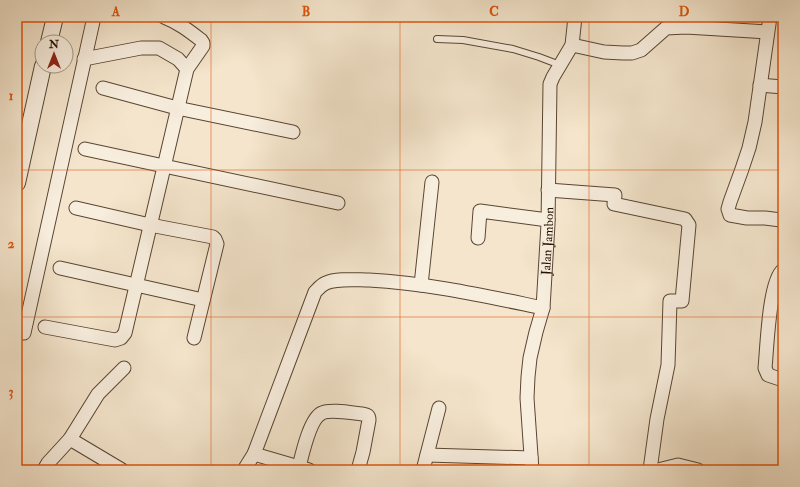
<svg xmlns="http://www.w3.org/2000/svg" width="800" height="487" viewBox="0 0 800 487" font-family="'IM FELL Double Pica',serif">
<rect width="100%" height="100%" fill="#f4e5cc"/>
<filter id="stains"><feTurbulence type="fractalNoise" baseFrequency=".005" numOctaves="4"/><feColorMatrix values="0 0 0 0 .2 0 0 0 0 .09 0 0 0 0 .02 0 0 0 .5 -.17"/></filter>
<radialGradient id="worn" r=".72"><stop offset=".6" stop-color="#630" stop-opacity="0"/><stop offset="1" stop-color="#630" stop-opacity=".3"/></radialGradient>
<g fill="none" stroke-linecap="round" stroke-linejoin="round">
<defs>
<polyline id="service" points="437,39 463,40 513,49 539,57 560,65"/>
<g id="minor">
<polyline points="770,17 755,122 749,148 742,169 730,202 728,209 730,215 747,218 765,218 781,220 783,222"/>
<polyline points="572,45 604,52 623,53 632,53 641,50 666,28 686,27 767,32"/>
<polyline points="84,59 141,48 159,48 178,59 187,69"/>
<polyline points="760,85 783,87"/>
<polyline points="103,88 177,108 293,132"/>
<polyline points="85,149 164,166 338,203"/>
<polyline points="548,190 615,195 614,204 685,219 689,225 682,301 670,301 668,365 657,419 650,470"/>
<polyline points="76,208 150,225 213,237 215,239 217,244 194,338"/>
<polyline points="478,238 480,211 548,220"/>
<polyline points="60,268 203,300"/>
<path d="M783 270C769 280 767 349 765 368L768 375 783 380"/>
<polyline points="421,285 432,182"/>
<path d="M45 327 115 340 121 338 125 333 187 69 203 46V43L201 40C188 30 179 23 164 17"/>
<polyline points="24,333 94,17"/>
<polyline points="70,439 122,470"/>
<polyline points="254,454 309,470"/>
<polyline points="427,455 531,458"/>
<path d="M299 467C302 455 310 418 322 413 331 409 352 413 362 414 367 415 369 415 369 420L363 452 358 470"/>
<polyline points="44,470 48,463 70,439 98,394 124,368"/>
<path d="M244 470 254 454 315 292C319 288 321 285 326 283 336 278 357 280 369 280 428 283 485 296 543 308"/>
<polyline points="423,470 439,408"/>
<path id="s1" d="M532 470 527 398 528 377 530 358 536 332 543 308 548 224 550 84 553 77 572 45 575 17"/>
<polyline points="658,470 678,465 698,470"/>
</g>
<g id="tertiary">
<polyline points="49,42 55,17"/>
<polyline points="17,183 43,66"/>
</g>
</defs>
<!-- service casing -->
<use href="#service" stroke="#594533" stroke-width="8"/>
<!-- minor casing -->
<use href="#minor" stroke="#594533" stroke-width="15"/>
<!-- tertiary casing -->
<use href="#tertiary" stroke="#594533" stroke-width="18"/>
<!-- service -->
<use href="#service" stroke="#f8eede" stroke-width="6"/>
<!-- minor -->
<use href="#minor" stroke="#f8eede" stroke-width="13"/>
<!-- tertiary -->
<use href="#tertiary" stroke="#f8eede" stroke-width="16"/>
</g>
<!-- grid -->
<path fill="none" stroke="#de550b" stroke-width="1" stroke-opacity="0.55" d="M211 17V470M400 17V470M589 17V470M17 170H783M17 317H783"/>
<g text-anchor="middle" stroke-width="3.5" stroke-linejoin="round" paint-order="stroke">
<!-- street labels -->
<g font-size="13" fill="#251000" stroke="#f8eede">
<text dy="5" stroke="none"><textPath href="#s1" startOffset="231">Jalan Jambon</textPath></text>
</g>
</g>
<!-- margin -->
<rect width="800" height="487" fill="none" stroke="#f4e5cc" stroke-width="44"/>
<!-- north arrow -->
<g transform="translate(54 54)"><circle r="19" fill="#f8eede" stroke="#a49585"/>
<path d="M0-3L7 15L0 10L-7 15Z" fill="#8f2418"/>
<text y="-6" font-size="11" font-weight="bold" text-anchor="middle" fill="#251000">N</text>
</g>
<rect x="22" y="22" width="756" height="443" fill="none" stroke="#de550b" stroke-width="1.5"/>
<g font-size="13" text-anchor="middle" font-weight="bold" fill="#de550b">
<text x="116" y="16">A</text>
<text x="306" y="16">B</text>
<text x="494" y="16">C</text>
<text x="684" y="16">D</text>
<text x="11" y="100">1</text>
<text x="11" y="248">2</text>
<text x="11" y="396">3</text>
</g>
<rect width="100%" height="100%" filter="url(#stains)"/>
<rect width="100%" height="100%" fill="url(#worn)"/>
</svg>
